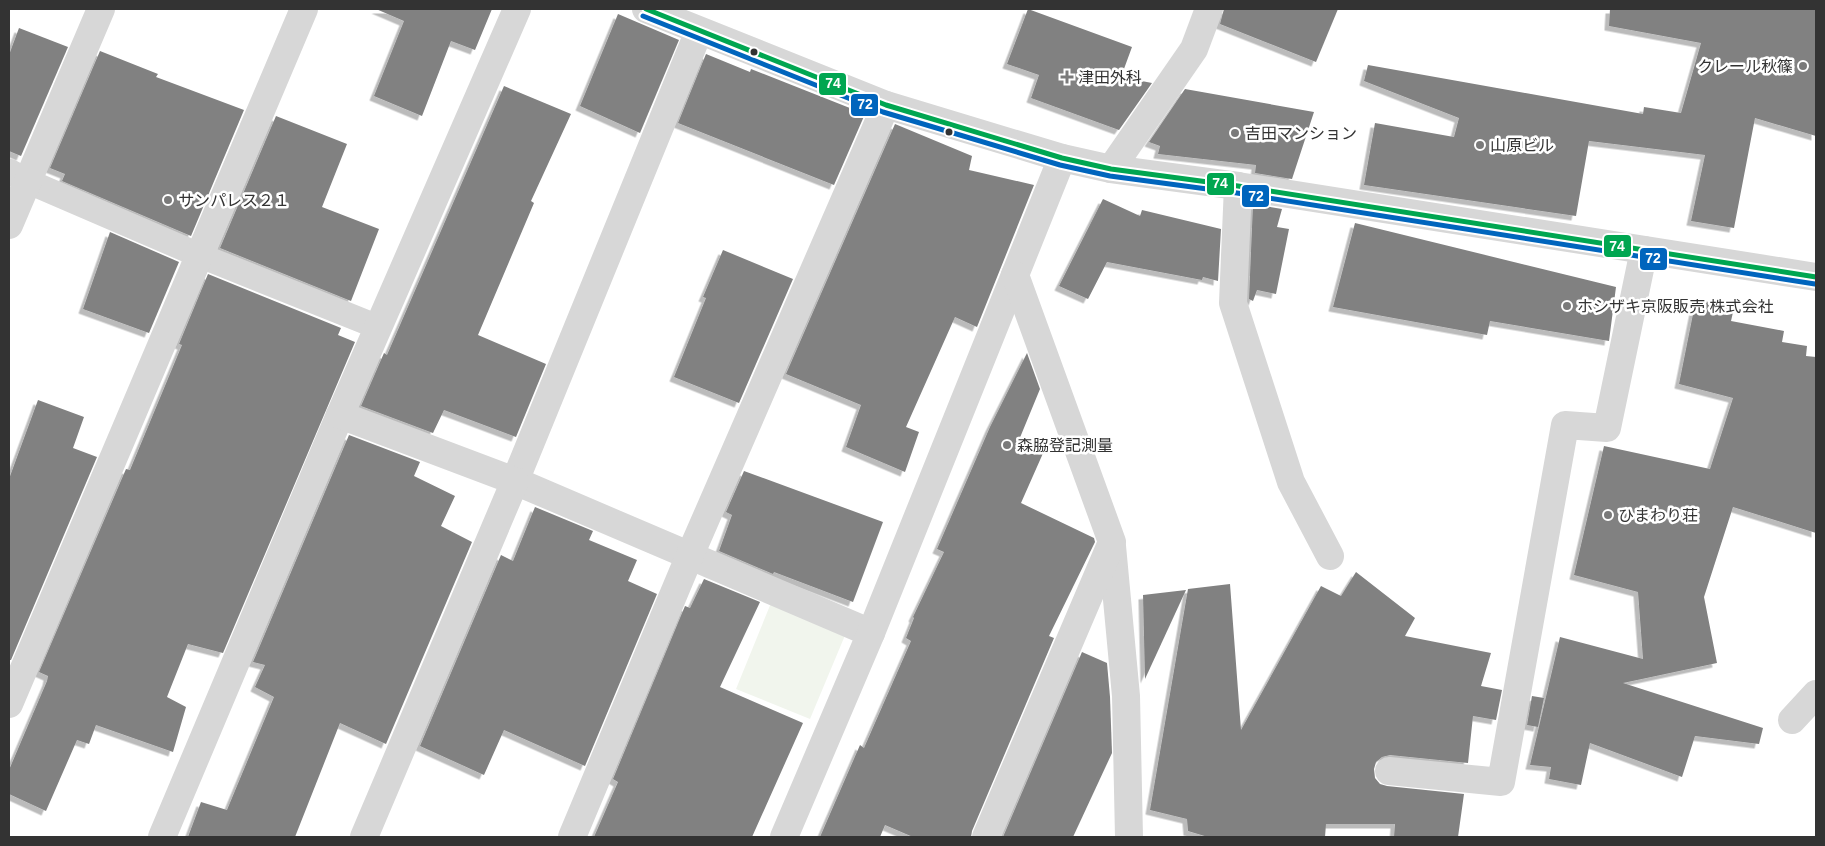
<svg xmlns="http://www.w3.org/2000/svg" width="1825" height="846" viewBox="0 0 1825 846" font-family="Arial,'Noto Sans JP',sans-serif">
<defs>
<filter id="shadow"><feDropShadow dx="-4.5" dy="4.5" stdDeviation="0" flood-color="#0004"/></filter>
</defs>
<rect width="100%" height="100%" fill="#fff"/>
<!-- green -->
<polygon fill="#f1f5ed" points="771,603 846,633 810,719 736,689"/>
<!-- building -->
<g fill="#818181" filter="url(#shadow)">
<polygon points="376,9 492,9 475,50 451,41 422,116 374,96 404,21"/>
<polygon points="1028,9 1132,47 1121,77 1152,83 1119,130 1031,98 1039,75 1007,64"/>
<polygon points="1224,9 1338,9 1316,62 1220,24"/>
<polygon points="1610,9 1816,9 1816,136 1755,118 1734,228 1691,221 1705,155 1589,141 1576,216 1364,185 1375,123 1454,137 1459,118 1364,81 1368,65 1643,114 1644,107 1681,113 1701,43 1609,26"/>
<polygon points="618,14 679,40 640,133 580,106"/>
<polygon points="19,28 68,47 21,156 9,151 9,55"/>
<polygon points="100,51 158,74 156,77 244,110 191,236 62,181 65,174 50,168"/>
<polygon points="706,54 750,72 751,69 865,114 834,185 678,123"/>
<polygon points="504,86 571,114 531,201 534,203 478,335 546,364 516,437 444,410 433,433 361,406 384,353 387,355"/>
<polygon points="1185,89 1314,112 1292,179 1255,173 1256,165 1158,154 1160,146 1149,142"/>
<polygon points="276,116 347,144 322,207 379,229 351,301 220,248"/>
<polygon points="895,124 972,156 969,170 1034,185 977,327 955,317 906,427 919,432 905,472 846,447 861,405 786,374"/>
<polygon points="1103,199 1140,216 1142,210 1221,229 1218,281 1203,277 1202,280 1107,262 1088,299 1059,286"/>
<polygon points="1253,204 1282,209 1277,227 1289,229 1276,294 1257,290 1253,301 1249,299"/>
<polygon points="1355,223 1616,287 1609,341 1490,321 1487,335 1333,307"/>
<polygon points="110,232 179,262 149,333 83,309"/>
<polygon points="723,250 793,279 739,403 674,377 706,298 703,297"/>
<polygon points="208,274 341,328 338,335 355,342 223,653 188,644 167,697 186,707 173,752 96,725 89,744 77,740 46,811 9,794 9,770 47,681 48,676 39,672 126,469 130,470 182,345 179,344"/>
<polygon points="1696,299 1734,308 1731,321 1784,331 1782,342 1807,346 1806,356 1816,357 1816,533 1733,507 1704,597 1717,663 1623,683 1763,728 1759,744 1695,736 1682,777 1590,743 1581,785 1549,779 1551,767 1530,765 1560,637 1643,659 1638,592 1574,575 1604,446 1710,469 1733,398 1679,384"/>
<polygon points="1027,353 1040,389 1019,440 1044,451 1021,503 1094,538 1095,542 1049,636 1054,638 972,831 971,837 913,837 885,825 880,837 820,837 860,745 864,748 911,641 906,638 914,618 913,617 944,552 937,549 990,427"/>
<polygon points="38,400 84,417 73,448 97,457 11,660 9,660 9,479"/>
<polygon points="349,435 420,462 414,476 455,496 441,526 472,542 386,744 340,723 295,837 188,837 201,802 227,810 274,697 255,687 265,665 253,662"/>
<polygon points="744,471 883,522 853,602 774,572 773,574 719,551 732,515 726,512"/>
<polygon points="535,507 593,531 589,540 637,560 628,581 657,594 585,766 504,730 484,775 420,746 501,555 513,561"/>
<polygon points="1356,572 1415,618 1405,636 1491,653 1481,686 1502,690 1496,720 1473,716 1468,763 1390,755 1382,757 1376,762 1374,769 1375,778 1380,784 1387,786 1464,794 1458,837 1394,837 1395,824 1326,824 1325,837 1208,837 1188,831 1187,819 1150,810 1188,589 1230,584 1241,730 1321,586 1341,596"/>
<polygon points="704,579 760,602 720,687 803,723 752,837 594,837 618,782 613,779 685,606 690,608"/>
<polygon points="1186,590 1145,679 1143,595"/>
<polygon points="1082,652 1107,663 1110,697 1112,753 1073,837 1003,837"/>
<polygon points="1532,696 1544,698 1538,727 1527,725"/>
</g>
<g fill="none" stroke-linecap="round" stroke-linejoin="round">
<!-- service -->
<polyline stroke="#d7d7d7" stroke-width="25" points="9,171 27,181 201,256 378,327"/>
<!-- minor -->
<g stroke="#d7d7d7" stroke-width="28">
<polyline points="646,9 886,105 1062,158 1111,169 1238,186 1816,277"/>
<polyline points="699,31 515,481 871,633"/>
<polyline points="1111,169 1194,49 1209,9"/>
<polyline points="1238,186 1233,303 1291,482 1330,556"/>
<polyline points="9,225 101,9"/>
<polyline points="1112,546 1126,696 1129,837"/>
<polyline points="9,704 304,9"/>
<polyline points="1792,720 1816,694"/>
<polyline points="1389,771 1501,782 1565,425 1607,428 1644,250"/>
<polyline points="162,837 340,415"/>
<polyline points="364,837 515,481 340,415 517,9"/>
<polyline points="572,837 690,555 886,105"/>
<polyline points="784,837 871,633 1062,158"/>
<polyline points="986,837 1112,542 1015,275"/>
</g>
<defs>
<polyline id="bus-1" points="646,9 886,105 1062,158 1111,169 1238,186 1816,277"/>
<polyline id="bus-2" points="643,16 883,112 1060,165 1110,176 1237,193 1815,284"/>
</defs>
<!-- bus-1 casing -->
<use href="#bus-1" stroke="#fff" stroke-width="9"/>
<!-- bus-2 casing -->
<use href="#bus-2" stroke="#fff" stroke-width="9"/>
<!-- bus-1 -->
<use href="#bus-1" stroke="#00a651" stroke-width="5"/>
<!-- bus-2 -->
<use href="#bus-2" stroke="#0065bd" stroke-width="5"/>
</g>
<!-- markers -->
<g fill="#333" stroke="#fff" stroke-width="2">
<circle cx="754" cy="52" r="4.5"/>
<circle cx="949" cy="132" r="4.5"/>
</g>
<g fill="#7a7a7a" stroke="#fff" stroke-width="2">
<circle cx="1803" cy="66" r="5"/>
<path d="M1064.5 69.5h5v5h5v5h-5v5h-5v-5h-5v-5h5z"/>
<circle cx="1235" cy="133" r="5"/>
<circle cx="1480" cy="145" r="5"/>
<circle cx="168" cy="200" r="5"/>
<circle cx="1567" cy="306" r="5"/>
<circle cx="1007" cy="445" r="5"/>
<circle cx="1608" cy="515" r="5"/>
</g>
<g text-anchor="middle" stroke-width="5" stroke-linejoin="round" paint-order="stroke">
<!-- poi labels -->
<g font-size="16" fill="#333" stroke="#fff" text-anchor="start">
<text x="1793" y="72" text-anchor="end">クレール秋篠</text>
<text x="1078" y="83">津田外科</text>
<text x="1245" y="139">吉田マンション</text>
<text x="1490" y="151">山原ビル</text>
<text x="178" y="206">サンパレス２１</text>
<text x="1577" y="312">ホシザキ京阪販売 株式会社</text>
<text x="1017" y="451">森脇登記測量</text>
<text x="1618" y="521">ひまわり荘</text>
</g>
</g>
<g stroke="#fff" stroke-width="2">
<rect x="818" y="72" width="29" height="24" rx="5" fill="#00a651"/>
<rect x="850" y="93" width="29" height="24" rx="5" fill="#0065bd"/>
<rect x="1206" y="172" width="29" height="24" rx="5" fill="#00a651"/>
<rect x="1241" y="184" width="29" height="24" rx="5" fill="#0065bd"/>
<rect x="1603" y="234" width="29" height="24" rx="5" fill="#00a651"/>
<rect x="1639" y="247" width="29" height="24" rx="5" fill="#0065bd"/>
</g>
<g font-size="14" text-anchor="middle" font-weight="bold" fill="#fff">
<text x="833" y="88">74</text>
<text x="865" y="109">72</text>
<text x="1220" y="188">74</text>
<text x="1256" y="201">72</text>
<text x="1617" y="251">74</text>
<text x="1653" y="263">72</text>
</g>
<!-- border -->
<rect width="1825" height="846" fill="none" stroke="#333333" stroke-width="20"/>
</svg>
